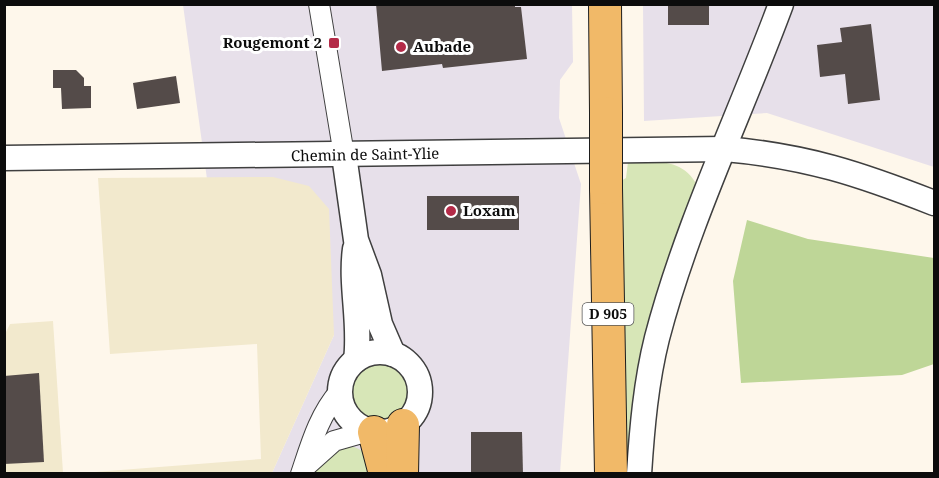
<svg xmlns="http://www.w3.org/2000/svg" width="939" height="478" viewBox="0 0 939 478" font-family="'Noto Serif',serif">
<rect width="100%" height="100%" fill="#fef7eb"/>
<!-- industrial -->
<g fill="#e7e0ea">
<polygon points="183,5 572,5 573,62 560,80 559,118 581,184 560,473 272,473 334,335 273,177 207,179"/>
<polygon points="643,5 934,5 934,167 767,113 644,121"/>
</g>
<!-- farmland -->
<g fill="#f2e9cd">
<polygon points="273,177 309,186 329,209 334,335 272,473 82,473 261,459 257,344 110,354 98,178"/>
<polygon points="53,321 63,473 5,474 5,334 10,324"/>
</g>
<!-- green -->
<g fill="#d7e6b7">
<path d="M628 162C655 162 682 157 697 185L629 474 622 473 619 182 626 178Z"/>
<circle cx="380" cy="392" r="31"/>
<path d="M346 446C365 447 369 458 378 473L312 474 330 452Z"/>
</g>
<!-- forest -->
<polygon fill="#bed697" points="747,220 808,239 934,258 934,364 902,375 741,383 733,281"/>
<!-- building -->
<g fill="#544b49">
<polygon points="376,4 515,4 515,7 521,7 527,59 443,68 442,64 382,71"/>
<rect x="668" y="4" width="41" height="21"/>
<polygon points="871,24 880,100 848,104 845,74 820,77 817,45 842,42 840,28"/>
<polygon points="53,70 76,70 84,78 84,86 91,86 91,108 62,109 61,88 53,88"/>
<polygon points="176,76 180,103 137,109 133,83"/>
<rect x="427" y="196" width="92" height="34"/>
<polygon points="39,373 44,462 4,464 4,376"/>
<polygon points="471,432 522,432 523,474 471,474"/>
</g>
<g fill="none" stroke-linecap="round" stroke-linejoin="round">
<defs>
<g id="minor">
<polyline points="319,4 344,155"/>
<polyline points="306,466 334,441 369,431"/>
<path d="M301 474C311 444 319 415 340 391"/>
</g>
<g id="tertiary">
<polyline points="344,155 356,240 369,275 380,324 393,354"/>
<path d="M4 158 725 149C806 156 860 174 934 203"/>
<path d="M355 249C350 286 361 323 356 360"/>
<circle cx="380" cy="392" r="40"/>
<path d="M639 474C642 428 646 382 657 338 687 223 740 115 781 4"/>
</g>
<g id="primary">
<polyline points="605,4 606,113"/>
<polyline points="606,188 611,474"/>
<polyline points="374,432 385,474"/>
<polyline points="402,474 403,425"/>
</g>
</defs>
<!-- minor casing -->
<use href="#minor" stroke="#3f3f3f" stroke-width="22"/>
<!-- tertiary casing -->
<use href="#tertiary" stroke="#3f3f3f" stroke-width="27"/>
<!-- primary casing -->
<use href="#primary" stroke="#1d1d1d" stroke-width="34"/>
<!-- minor -->
<use href="#minor" stroke="#fff" stroke-width="20"/>
<!-- tertiary -->
<use href="#tertiary" stroke="#fff" stroke-width="24"/>
<!-- primary -->
<use href="#primary" stroke="#f1b968" stroke-width="32"/>
<defs>
<polyline id="primary-bridge" points="606,113 606,188"/>
</defs>
<!-- primary-bridge casing -->
<use href="#primary-bridge" stroke="#1d1d1d" stroke-width="34" stroke-linecap="butt"/>
<!-- primary-bridge -->
<use href="#primary-bridge" stroke="#f1b968" stroke-width="32"/>
</g>
<!-- markers -->
<g fill="#b42b48" stroke="#fff" stroke-width="2">
<rect x="328" y="37" width="12" height="12" rx="3"/>
<circle cx="401" cy="47" r="6"/>
<circle cx="451" cy="211" r="6"/>
</g>
<g text-anchor="middle" stroke-width="6" stroke-linejoin="round" paint-order="stroke">
<!-- shield labels -->
<rect fill="#fff" stroke="#555" stroke-width="1.5" x="582.5" y="303" width="51" height="22" rx="4.5"/>
<g font-size="14" font-weight="bold" fill="#0c0c0c">
<text x="608" y="319">D 905</text>
</g>
<!-- poi labels -->
<g font-size="15" font-weight="bold" fill="#0c0c0c" stroke="#fff" text-anchor="start">
<text x="322" y="48" text-anchor="end">Rougemont 2</text>
<text x="413" y="52">Aubade</text>
<text x="463" y="216">Loxam</text>
</g>
<!-- street labels -->
<g font-size="15" fill="#0c0c0c" stroke="#fff">
<text transform="translate(365 155) rotate(-1)" y="5">Chemin de Saint-Ylie</text>
</g>
</g>
<!-- border -->
<rect width="939" height="478" fill="none" stroke="#0c0c0c" stroke-width="12"/>
</svg>
